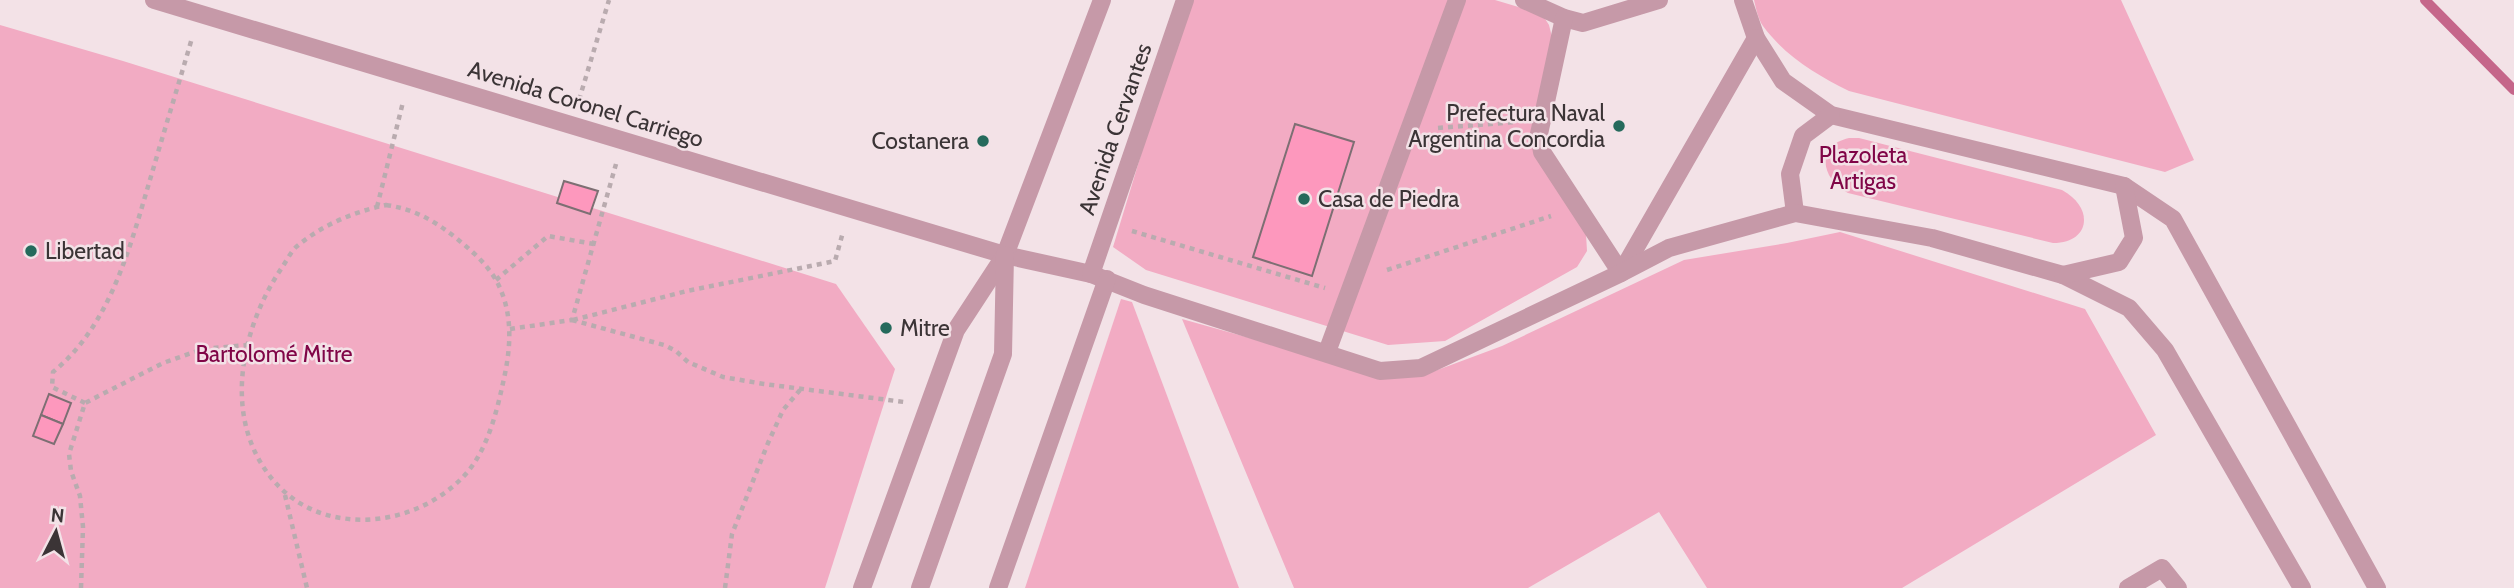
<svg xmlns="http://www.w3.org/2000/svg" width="2514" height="588" viewBox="0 0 2514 588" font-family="Cabin,sans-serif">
<rect width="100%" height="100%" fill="#f3e2e7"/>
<!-- green -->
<g fill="#f2abc3">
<polygon points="1188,0 1495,0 1542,14 1549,25 1552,37 1535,114 1586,234 1587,251 1577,267 1445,341 1388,345 1146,270 1113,247"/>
<path d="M1754 0H2121L2194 160 2165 172 1849 91C1817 75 1785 56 1763 26 1758 19 1756 8 1754 0Z"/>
<polygon points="0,25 123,61 836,284 895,369 825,588 0,588"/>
<path d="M1849 138H1859L2062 190C2095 208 2090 243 2053 243L1848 193C1822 180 1814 146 1849 138Z"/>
<polygon points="1840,232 2085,309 2156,435 1902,588 1707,588 1659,512 1528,588 1294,588 1182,319 1325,359 1424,375 1502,346 1684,260 1787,243"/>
<polygon points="1121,299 1132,302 1239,588 1025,588"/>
</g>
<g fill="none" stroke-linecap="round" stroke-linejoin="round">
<!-- stream -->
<polyline stroke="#c5668a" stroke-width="10" points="2425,0 2514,90"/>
</g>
<!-- building -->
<g fill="#fd98bd" stroke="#7d6f73" stroke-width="2">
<polygon points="1295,124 1354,142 1312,276 1253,257"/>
<polygon points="564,181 598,191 590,214 557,203"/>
<polygon points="49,394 71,403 63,424 41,415"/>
<polygon points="41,415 63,424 54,444 33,436"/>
</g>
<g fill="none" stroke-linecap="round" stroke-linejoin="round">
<!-- path -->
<g stroke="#b9abaf" stroke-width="4.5" stroke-dasharray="5 5" stroke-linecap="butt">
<polyline points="579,100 609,0"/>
<polyline points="1438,128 1516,122"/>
<path d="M386 205C414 209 435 221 456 238 471 250 486 263 496 280 514 313 511 348 503 383 496 415 486 455 461 479 430 510 384 525 341 518 302 512 273 488 256 454 227 396 246 321 281 269 286 262 290 253 296 247 322 225 353 212 386 205Z"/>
<polyline points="377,207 403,102"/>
<polyline points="1132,231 1325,288"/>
<polyline points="1387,270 1551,216"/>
<polyline points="496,280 548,236 594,244"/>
<polyline points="572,320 664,345 676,351 688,362 723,377 764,384 904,402"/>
<polyline points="573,320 687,291 835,261 843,232"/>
<polyline points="510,329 572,320 616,164"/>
<path d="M85 403 52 387 53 372C112 324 131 243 152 173 165 128 179 83 192 38"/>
<polyline points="285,495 307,588"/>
<polyline points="81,588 83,527 80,496 71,471 69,454 85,403 163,363 203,349 248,345"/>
<polyline points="725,588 732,534 768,443 783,410 800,390"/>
</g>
<!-- service -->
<g stroke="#c699a8" stroke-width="18">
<polyline points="1524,0 1564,18 1583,23 1659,0"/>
<polyline points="1743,0 1756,38 1783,81 1831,115 2124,186 2173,219 2377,588"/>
<polyline points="1564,18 1539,134 1542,152 1621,273 1756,38"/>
<polyline points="1795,213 1790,174 1803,136 1831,115"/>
<polyline points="1005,255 1091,274 1144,295 1380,371 1421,368 1621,273 1669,248 1795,213 1932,238 2063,275 2129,308 2165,350 2302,588"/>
<polyline points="2063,275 2119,262 2134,238 2124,186"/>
<polyline points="1327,352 1457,0"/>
<polyline points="998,588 1107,279"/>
<polyline points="2128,588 2162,568 2178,588"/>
</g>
<!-- pedestrian -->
<polyline stroke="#c699a8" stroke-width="18" points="1091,274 1185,0"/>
<!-- tertiary -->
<g stroke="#c699a8" stroke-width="18">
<polyline points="154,0 1005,255"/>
<polyline points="862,588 956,330 1005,255 1102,0"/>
<polyline points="920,588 1003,354 1005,255"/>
</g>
</g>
<!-- markers -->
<g fill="#256a5c" stroke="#f3e2e7" stroke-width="2.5">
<circle cx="1619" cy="126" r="7"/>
<circle cx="983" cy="141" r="7"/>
<circle cx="1304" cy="199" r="7"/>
<circle cx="31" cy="251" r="7"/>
<circle cx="886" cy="328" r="7"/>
</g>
<g text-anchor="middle" stroke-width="5" stroke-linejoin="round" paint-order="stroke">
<!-- street labels -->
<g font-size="23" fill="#3b3436" stroke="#f3e2e7">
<text transform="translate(586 104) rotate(17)" y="8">Avenida Coronel Carriego</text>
<text transform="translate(1115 129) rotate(-71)" y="8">Avenida Cervantes</text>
</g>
<!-- poi labels -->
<g font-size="23" fill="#3b3436" stroke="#f3e2e7" text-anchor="start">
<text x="1605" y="121" text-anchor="end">Prefectura Naval<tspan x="1605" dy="26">Argentina Concordia</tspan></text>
<text x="969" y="149" text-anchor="end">Costanera</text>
<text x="1318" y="207">Casa de Piedra</text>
<text x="45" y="259">Libertad</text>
<text x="900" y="336">Mitre</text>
</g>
<!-- park labels -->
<g font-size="23" fill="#800547" stroke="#f3e2e7">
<text x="1863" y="163">Plazoleta<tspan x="1863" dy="26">Artigas</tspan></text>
<text x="274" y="362">Bartolomé Mitre</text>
</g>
</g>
<!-- north arrow -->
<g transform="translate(56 532) rotate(6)" stroke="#f3e2e7" stroke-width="5" paint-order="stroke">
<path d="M0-5L12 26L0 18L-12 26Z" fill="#3b3436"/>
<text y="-10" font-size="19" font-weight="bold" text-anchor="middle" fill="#3b3436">N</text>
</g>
</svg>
